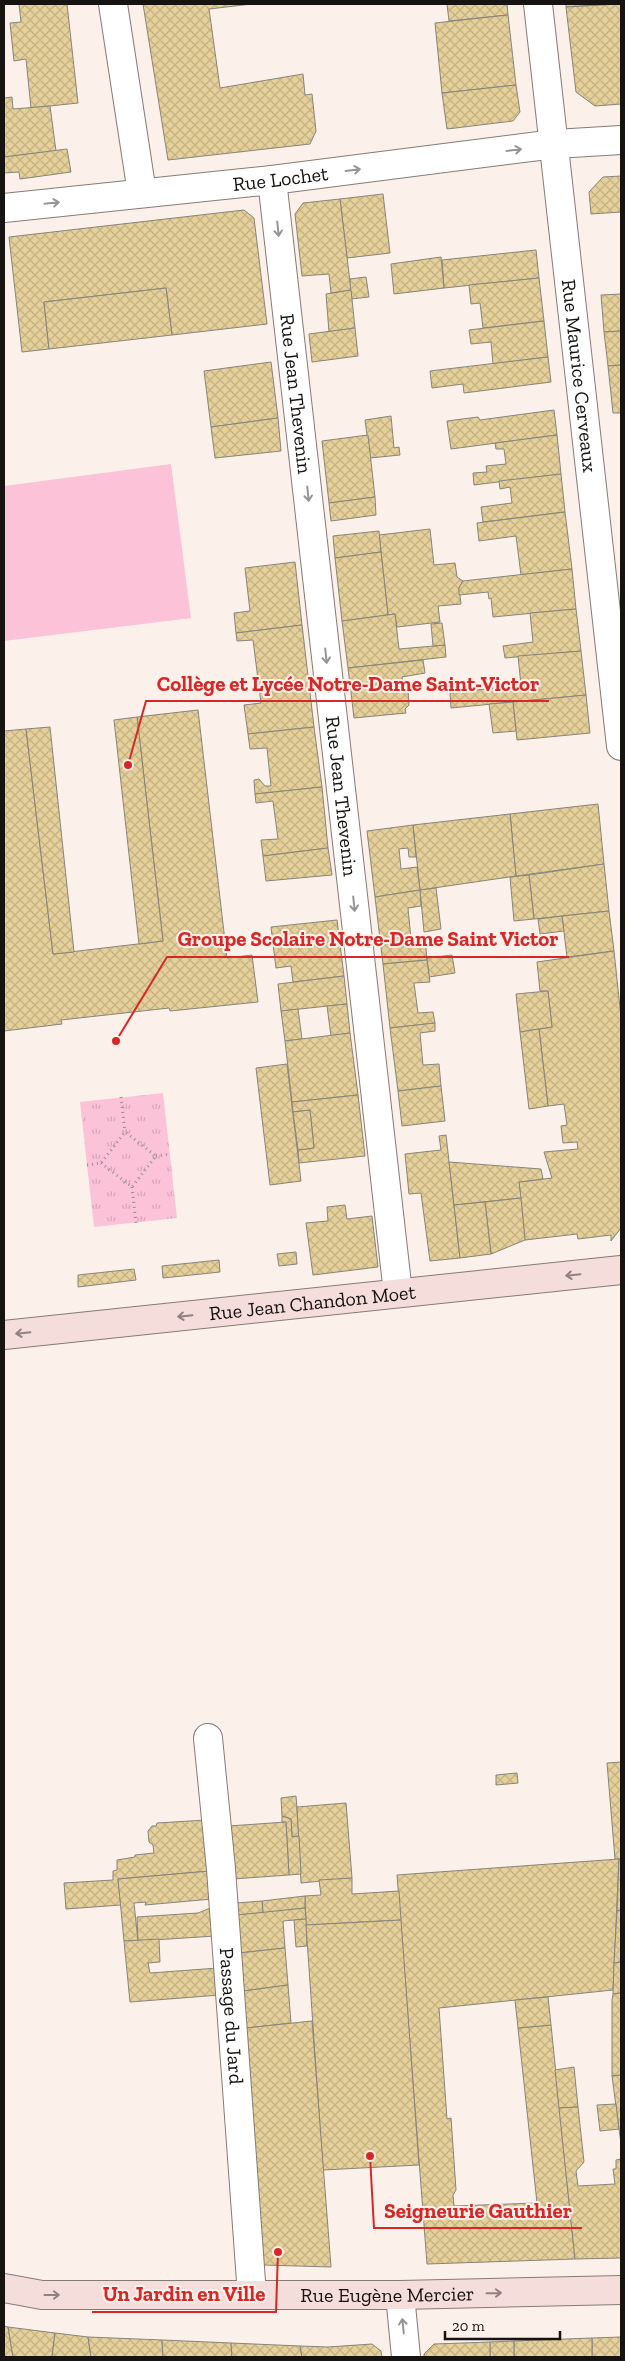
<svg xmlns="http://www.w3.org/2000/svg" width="625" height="2361" viewBox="0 0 625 2361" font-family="'Zilla Slab',serif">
<defs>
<pattern id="grass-tufts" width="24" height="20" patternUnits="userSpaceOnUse" patternTransform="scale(1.25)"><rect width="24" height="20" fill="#fbc2d8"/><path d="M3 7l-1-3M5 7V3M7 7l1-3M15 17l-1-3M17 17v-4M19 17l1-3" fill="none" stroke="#d6a6b8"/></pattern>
<pattern id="building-cross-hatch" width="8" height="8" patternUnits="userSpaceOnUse" patternTransform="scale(1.25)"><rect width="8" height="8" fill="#e5d09a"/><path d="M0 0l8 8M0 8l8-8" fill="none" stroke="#c4b284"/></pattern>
</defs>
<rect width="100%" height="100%" fill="#fcf1ea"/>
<!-- grass -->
<polygon fill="url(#grass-tufts)" points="163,1093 177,1218 94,1227 80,1102"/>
<!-- pitch -->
<polygon fill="#fbc2d8" points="171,464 191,618 4,641 4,486"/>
<!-- building -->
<g fill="url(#building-cross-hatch)" stroke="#87847a">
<polygon points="19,4 67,4 78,103 31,108 26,59 14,61 10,23 21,22"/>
<polygon points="143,4 252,4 209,9 220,88 303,74 305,95 312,94 316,131 310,144 168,160"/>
<polygon points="447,4 507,4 508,15 449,21"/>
<polygon points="566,4 611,4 566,7"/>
<polygon points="621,4 621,104 595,106 576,92 566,7"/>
<polygon points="508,15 516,85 442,93 435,23"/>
<polygon points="516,85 520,112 513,121 447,129 442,93"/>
<polygon points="12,97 13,109 50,106 56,151 4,157 4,98"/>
<polygon points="67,149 71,172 20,179 19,172 4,173 4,157"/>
<polygon points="621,176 621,212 591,214 589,192 603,177"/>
<polygon points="383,194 390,253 347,258 340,199"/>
<polygon points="340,199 351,290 331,293 329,274 302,276 295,214 303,203"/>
<polygon points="244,210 254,218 267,324 172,335 166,288 44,302 49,349 22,352 9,237"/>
<polygon points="536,250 539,278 444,288 442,260"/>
<polygon points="441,257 444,288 394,294 391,264"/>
<polygon points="366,277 369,297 351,299 350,279"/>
<polygon points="539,278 544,321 483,328 480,303 471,304 469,285"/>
<polygon points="166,288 172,335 49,349 44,302"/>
<polygon points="351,290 355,328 329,332 326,294"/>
<polygon points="621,294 621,331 604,332 601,295"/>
<polygon points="544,321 548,357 493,364 491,342 471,344 469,330"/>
<polygon points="355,328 358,356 312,362 309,334"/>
<polygon points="621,331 621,365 608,366 604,332"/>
<polygon points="548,357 551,382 464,393 463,384 432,388 430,371"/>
<polygon points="271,362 278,418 211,427 204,371"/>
<polygon points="621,365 621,413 613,413 608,366"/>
<polygon points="554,410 557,435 451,449 447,421 478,417 480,420"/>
<polygon points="391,416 394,448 399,447 400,455 370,458 365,420"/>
<polygon points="278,418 281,451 215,458 211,427"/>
<polygon points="368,435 375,497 329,503 322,441"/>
<polygon points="557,435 561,474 474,485 473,473 487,472 486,466 506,464 504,449 496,449 495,443"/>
<polygon points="561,474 565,512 483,522 481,507 512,503 510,487 500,489 499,481"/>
<polygon points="375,497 376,515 331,521 329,503"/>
<polygon points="565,512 572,569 521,575 516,536 479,541 477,523"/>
<polygon points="430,529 434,565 455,563 457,577 463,581 459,588 461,604 438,606 440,622 397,627 395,614 388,615 379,535"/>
<polygon points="379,531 381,552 335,558 333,536"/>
<polygon points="381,552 388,615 342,621 335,558"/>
<polygon points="295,562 302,625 236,633 234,613 250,611 245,568"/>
<polygon points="572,569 576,609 493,617 491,598 489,599 488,592 459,595 459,588 463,581"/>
<polygon points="576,609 581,651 505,658 503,646 533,642 530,613"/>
<polygon points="395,614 399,649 445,645 446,657 348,668 342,621"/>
<polygon points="442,623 445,645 433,646 431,624"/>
<polygon points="302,625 314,727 248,734 244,705 261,703 253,640 237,641 236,633"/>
<polygon points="581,651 586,695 451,708 450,693 521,685 518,656"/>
<polygon points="423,660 425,673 402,677 404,688 408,691 409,705 405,709 406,713 354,718 348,668"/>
<polygon points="586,695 590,733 517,740 513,702"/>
<polygon points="513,702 516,731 493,733 489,704"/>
<polygon points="198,710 227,958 252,955 258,1002 170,1011 169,1008 61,1020 62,1024 4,1031 4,731 26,729 53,954 163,941 137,717"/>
<polygon points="137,717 163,941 139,944 114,720"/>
<polygon points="50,727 74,952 53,954 26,729"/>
<polygon points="314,727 322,787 255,794 254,780 259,779 265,786 271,786 267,748 250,749 248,734"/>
<polygon points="322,787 328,848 263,856 261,840 278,839 273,801 256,803 255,794"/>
<polygon points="598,804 604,864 516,876 510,814"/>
<polygon points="510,814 516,876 420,890 413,825"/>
<polygon points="413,825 416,857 409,857 408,848 399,849 401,869 417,867 420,890 375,897 367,831"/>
<polygon points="328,848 332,875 266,881 263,856"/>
<polygon points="604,864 609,911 534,919 529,875"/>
<polygon points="529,875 534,919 514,921 510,877"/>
<polygon points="436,888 441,929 424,932 420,890"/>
<polygon points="420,890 421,906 408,908 411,939 425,937 427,960 383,964 375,897"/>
<polygon points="609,911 614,951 567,957 562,916"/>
<polygon points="562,916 564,931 540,934 538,919"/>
<polygon points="337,920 344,976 293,982 291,966 276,968 271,927"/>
<polygon points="614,951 621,1017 621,1228 611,1241 611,1235 578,1239 577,1234 525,1240 519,1182 552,1178 544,1152 578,1149 577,1142 563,1143 561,1126 567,1125 564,1104 548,1106 539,1029 552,1027 548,991 540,991 537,962"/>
<polygon points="452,955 455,973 429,977 427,958"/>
<polygon points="427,960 430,982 414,983 418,1013 433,1012 435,1023 390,1028 383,964"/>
<polygon points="344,976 347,1004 281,1011 278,984"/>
<polygon points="548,991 552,1027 520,1032 516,994"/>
<polygon points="347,1004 350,1033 331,1036 327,1006"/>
<polygon points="298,1009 302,1039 285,1041 281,1011"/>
<polygon points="435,1023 435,1031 420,1033 423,1065 439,1064 441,1086 398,1091 390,1028"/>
<polygon points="539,1029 548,1106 529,1109 520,1032"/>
<polygon points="350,1033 358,1095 292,1102 285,1041"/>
<polygon points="287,1064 301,1181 270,1185 256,1068"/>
<polygon points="441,1086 445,1121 402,1126 398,1091"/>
<polygon points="358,1095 365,1156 299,1163 298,1150 314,1148 310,1110 293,1112 292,1102"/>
<polygon points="310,1110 314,1148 298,1150 293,1112"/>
<polygon points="446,1135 460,1258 430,1261 421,1193 409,1194 405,1154 441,1150 439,1136"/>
<polygon points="449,1162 541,1169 543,1179 519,1182 521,1198 454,1205"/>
<polygon points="521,1198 525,1240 491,1254 485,1202"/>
<polygon points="485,1202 491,1254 460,1258 454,1205"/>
<polygon points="345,1205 347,1219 372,1216 378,1267 313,1275 306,1223 328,1221 327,1207"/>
<polygon points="296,1252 297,1264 279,1266 277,1254"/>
<polygon points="219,1260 220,1272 163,1278 162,1266"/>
<polygon points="134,1269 136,1280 78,1287 78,1275"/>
<polygon points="621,1762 621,1859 615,1859 607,1763"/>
<polygon points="517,1773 518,1783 496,1785 496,1775"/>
<polygon points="296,1796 299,1836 292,1837 291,1819 282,1816 281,1798"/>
<polygon points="346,1803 352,1878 301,1883 297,1807"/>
<polygon points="282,1816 291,1819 292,1837 299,1836 301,1874 289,1875 286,1822 282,1822"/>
<polygon points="206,1820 210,1871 118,1879 121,1905 66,1909 64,1883 113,1880 113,1871 117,1870 117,1860 135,1857 135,1855 154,1853 153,1845 149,1842 148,1831 152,1826 156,1826 157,1823"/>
<polygon points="286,1822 289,1875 233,1879 229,1826"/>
<polygon points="619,1859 613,1990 439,2008 447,2119 451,2118 456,2190 453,2195 454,2206 537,2203 518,2028 551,2025 575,2259 427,2264 397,1875"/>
<polygon points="619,1859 621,1859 621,1910 617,1911"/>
<polygon points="210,1871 212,1899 145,1905 146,1902 134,1903 138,1941 124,1941 118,1879"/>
<polygon points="352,1878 352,1894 399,1891 401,1920 306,1925 305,1896 321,1895 319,1880"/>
<polygon points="305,1896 305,1908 263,1913 262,1901"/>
<polygon points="262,1901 263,1913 237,1915 236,1903"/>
<polygon points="213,1907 215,1936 138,1941 137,1917 198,1913"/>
<polygon points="305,1908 306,1919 283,1921 285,1948 239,1953 237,1915"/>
<polygon points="621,1910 621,1962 614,1963 617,1911"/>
<polygon points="306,1919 307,1946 296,1947 294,1920"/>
<polygon points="401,1920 419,2165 323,2170 306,1925"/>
<polygon points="159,1939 160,1962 148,1963 150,1973 218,1968 220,1995 130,2002 124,1941"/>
<polygon points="285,1948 288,1985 243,1991 239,1953"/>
<polygon points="621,1962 621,1993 613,1994 614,1963"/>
<polygon points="288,1985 291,2023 246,2028 243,1991"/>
<polygon points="621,1993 621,2075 612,2076 612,2000 613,1994"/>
<polygon points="548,1997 551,2025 518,2028 515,2000"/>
<polygon points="312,2021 331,2267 263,2265 246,2028"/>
<polygon points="574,2067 578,2107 559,2108 555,2070"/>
<polygon points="621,2075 621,2144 612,2076"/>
<polygon points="616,2104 619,2129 600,2131 597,2105"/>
<polygon points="578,2107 584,2162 576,2171 578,2186 615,2184 613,2169 616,2169 616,2160 621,2159 621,2258 575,2259 559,2108"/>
<polygon points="4,2326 8,2327 13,2357 4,2357"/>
<polygon points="8,2327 55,2333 52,2357 13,2357"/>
<polygon points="55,2333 88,2337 91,2357 52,2357"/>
<polygon points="88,2337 162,2340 163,2357 91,2357"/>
<polygon points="621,2337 621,2357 592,2357 592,2338"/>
<polygon points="592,2338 592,2357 514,2357 514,2341"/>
<polygon points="162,2340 231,2343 232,2357 163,2357"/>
<polygon points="514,2341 514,2357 490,2357 490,2342"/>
<polygon points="490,2342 490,2357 424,2357 424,2354 434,2344"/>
<polygon points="231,2343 300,2346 302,2357 232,2357"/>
<polygon points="372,2344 381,2351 382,2357 302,2357 300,2346 328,2347"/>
</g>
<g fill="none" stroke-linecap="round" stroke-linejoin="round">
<defs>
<g id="street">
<polyline points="113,4 142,193"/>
<path id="s1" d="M538 4 621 746"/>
<path id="s2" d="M272 180 398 1293"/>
<path id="s3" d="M4 208 272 180 555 144 621 140"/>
<path id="s4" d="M208 1738 221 1869 252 2295"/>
<polyline points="400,2295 406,2357"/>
</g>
<g id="secondary">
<path id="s5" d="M4 1335 621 1270"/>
<path id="s6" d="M4 2288 42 2295H400L621 2290"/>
</g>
</defs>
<!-- street casing -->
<use href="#street" stroke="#857b75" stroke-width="30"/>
<!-- secondary casing -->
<use href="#secondary" stroke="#857b75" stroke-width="30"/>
<!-- path -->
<g stroke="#968f8a" stroke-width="3" stroke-dasharray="1 4" stroke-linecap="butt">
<polyline points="121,1097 125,1132"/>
<polyline points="156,1156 170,1154"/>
<polyline points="87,1165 101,1163 125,1132 156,1156 132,1187 101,1163"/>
<polyline points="132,1187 136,1223"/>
</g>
<!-- street -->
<use href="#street" stroke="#fff" stroke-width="28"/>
<!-- secondary -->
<use href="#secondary" stroke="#f4dddb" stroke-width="28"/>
</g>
<!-- one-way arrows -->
<defs><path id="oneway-shaft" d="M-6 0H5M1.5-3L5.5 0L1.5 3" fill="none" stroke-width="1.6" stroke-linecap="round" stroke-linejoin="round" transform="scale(1.25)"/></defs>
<g stroke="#969593">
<use href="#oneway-shaft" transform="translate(514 150) rotate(-7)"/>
<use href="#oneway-shaft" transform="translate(353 170) rotate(-7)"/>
<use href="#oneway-shaft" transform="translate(52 203) rotate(-6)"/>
<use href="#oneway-shaft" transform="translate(278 229) rotate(84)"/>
<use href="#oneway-shaft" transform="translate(308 494) rotate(84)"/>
<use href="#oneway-shaft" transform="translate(326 656) rotate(84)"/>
<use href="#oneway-shaft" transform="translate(354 904) rotate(84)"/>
<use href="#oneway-shaft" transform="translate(403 2326) rotate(-96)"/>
</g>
<g stroke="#908280">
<use href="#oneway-shaft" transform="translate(573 1275) rotate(174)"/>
<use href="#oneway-shaft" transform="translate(185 1316) rotate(174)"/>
<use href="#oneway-shaft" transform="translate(23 1333) rotate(174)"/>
<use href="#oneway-shaft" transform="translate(494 2293) rotate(-1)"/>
<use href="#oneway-shaft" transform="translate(52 2295)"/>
</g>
<g text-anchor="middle" stroke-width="4" stroke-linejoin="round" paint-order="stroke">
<!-- street labels -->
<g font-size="20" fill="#161310" stroke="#fcf1ea">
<text dy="7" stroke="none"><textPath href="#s3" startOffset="278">Rue Lochet</textPath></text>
<text dy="7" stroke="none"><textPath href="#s1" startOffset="374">Rue Maurice Cerveaux</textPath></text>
<text dy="7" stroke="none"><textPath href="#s2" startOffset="215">Rue Jean Thevenin</textPath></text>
<text dy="7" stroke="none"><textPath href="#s2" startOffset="620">Rue Jean Thevenin</textPath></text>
<text dy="7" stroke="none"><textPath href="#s5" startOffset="310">Rue Jean Chandon Moet</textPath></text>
<text dy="7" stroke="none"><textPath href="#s4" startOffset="279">Passage du Jard</textPath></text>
<text dy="7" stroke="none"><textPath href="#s6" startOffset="384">Rue Eugène Mercier</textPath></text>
</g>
</g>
<!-- callouts -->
<path fill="none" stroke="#d62828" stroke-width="2" d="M128 765L146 701H549M116 1041L167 957H569M370 2156L374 2228H582M278 2252L276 2312H92"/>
<g fill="#d62828" stroke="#fcf1ea" stroke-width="2">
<circle cx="128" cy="765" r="5"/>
<circle cx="116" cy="1041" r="5"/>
<circle cx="370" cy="2156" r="5"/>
<circle cx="278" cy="2252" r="5"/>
</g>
<g font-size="21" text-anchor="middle" font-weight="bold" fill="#d62828" stroke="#fcf1ea" stroke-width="4" stroke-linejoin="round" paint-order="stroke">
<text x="348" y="691">Collège et Lycée Notre-Dame Saint-Victor</text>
<text x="368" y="946">Groupe Scolaire Notre-Dame Saint Victor</text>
<text x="478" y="2218">Seigneurie Gauthier</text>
<text x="184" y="2301">Un Jardin en Ville</text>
</g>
<!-- border -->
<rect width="625" height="2361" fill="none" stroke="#161310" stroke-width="10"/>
<!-- scale -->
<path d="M445 2331v8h115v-8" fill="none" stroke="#161310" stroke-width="2.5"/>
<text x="452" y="2331" font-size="15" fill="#161310" stroke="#fcf1ea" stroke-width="4" paint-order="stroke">20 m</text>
</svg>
